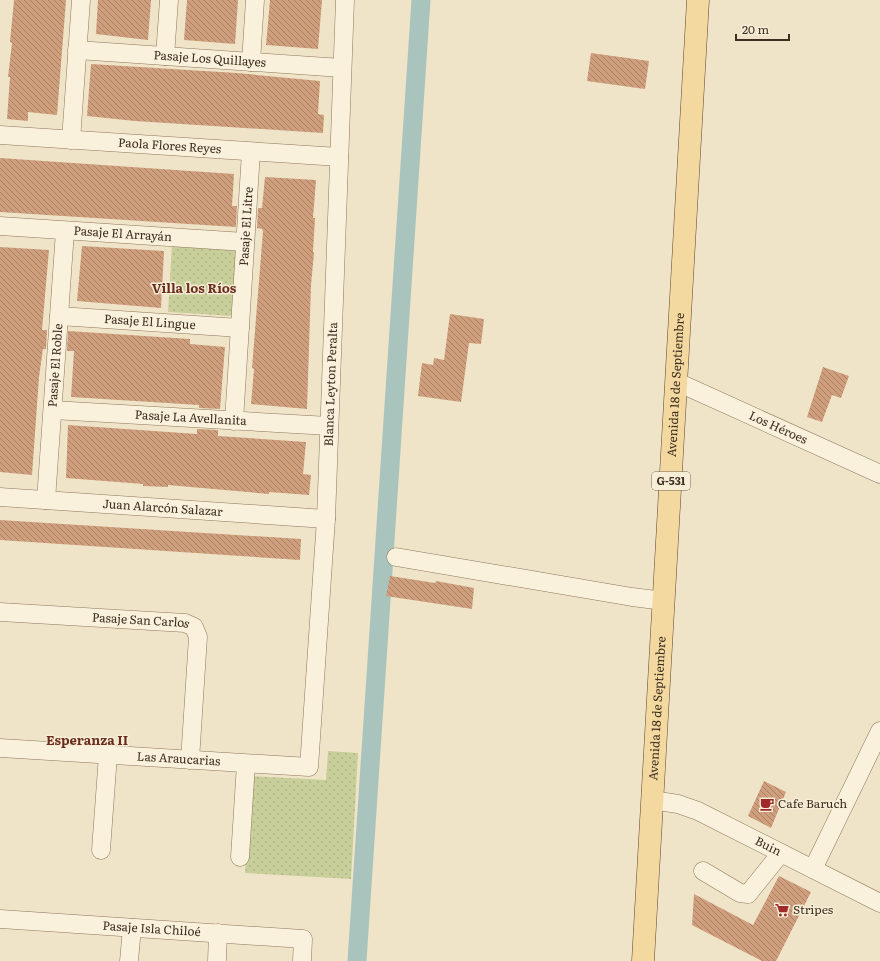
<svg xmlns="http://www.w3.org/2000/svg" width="880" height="961" viewBox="0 0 880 961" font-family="Literata,serif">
<defs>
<pattern id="grass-dots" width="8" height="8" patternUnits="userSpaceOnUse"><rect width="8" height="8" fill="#c9cf9b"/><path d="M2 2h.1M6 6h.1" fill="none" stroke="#aeb285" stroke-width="1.8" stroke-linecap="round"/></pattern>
<pattern id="building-back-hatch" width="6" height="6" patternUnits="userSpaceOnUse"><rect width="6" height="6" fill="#cf9f7d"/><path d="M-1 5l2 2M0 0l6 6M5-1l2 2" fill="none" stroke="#a98266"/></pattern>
</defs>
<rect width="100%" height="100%" fill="#f0e4c8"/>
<!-- grass -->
<g fill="url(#grass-dots)">
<polygon points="172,244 237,249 232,316 168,312"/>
<polygon points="328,751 358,753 351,879 245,873 251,776 326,780"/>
</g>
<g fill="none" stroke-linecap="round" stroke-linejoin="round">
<!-- canal -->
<polyline stroke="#a9c4bc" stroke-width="19" points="357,961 421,0"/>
</g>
<!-- building -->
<g fill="url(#building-back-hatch)">
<polygon points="14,0 66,0 57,115 28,112 28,121 7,119 10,77 8,77 12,43 10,42"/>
<polygon points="98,0 151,0 148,40 96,34"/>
<polygon points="187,0 238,0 235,44 184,40"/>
<polygon points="270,0 322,0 318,49 266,45"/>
<polygon points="591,53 649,61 645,89 587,81"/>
<polygon points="91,64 237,73 320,81 318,114 324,115 323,133 135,121 87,116"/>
<polygon points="0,158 234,174 232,206 237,206 236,227 0,212"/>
<polygon points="265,177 316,180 313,218 315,218 313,252 314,253 311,285 307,409 251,404 254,369 252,368 263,231 262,229 257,228 258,208 262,208"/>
<polygon points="82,246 164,251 161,308 77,301"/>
<polygon points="0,247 49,250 42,330 47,330 46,349 43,349 39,377 32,475 0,472"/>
<polygon points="450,314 484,319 481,344 469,343 461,402 418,396 422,363 433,365 434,358 444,360"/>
<polygon points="68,331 190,339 190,344 225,347 220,409 199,408 199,405 71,397 74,351 67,351"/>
<polygon points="823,367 849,376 841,398 832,395 822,422 807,417"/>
<polygon points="68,425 197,434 197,429 218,430 218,436 306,442 303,474 311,475 309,495 269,492 269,494 168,485 168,487 143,486 143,484 66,478"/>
<polygon points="0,520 301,539 300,560 0,540"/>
<polygon points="390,576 435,583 436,581 474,588 472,609 386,596"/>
<polygon points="764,781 786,792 771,828 748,816"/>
<polygon points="779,876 811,892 776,961 762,961 692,925 694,894 753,925"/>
</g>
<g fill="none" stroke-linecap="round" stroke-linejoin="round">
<defs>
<g id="minor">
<path id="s1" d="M77 50 342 68"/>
<polyline points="165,56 169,0"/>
<polyline points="251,62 255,0"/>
<path id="s2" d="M0 135 339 157"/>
<polyline points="71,140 81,0"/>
<path id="s3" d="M0 226 245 242"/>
<path id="s4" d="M59 316 240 328"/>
<path id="s5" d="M677 382 880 474"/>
<path id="s6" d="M53 410 329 426"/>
<path id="s7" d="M234 421 251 152"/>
<path id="s8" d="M0 497 326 519"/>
<path id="s9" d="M46 500 65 231"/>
<polyline points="396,557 632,597 664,601"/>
<path id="s10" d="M0 612 185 623 194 627 198 637 190 760"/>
<path id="s11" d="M0 748 309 767 326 519 345 0"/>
<path id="s12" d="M652 800 678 804 698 811 880 903"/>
<polyline points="101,850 108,755"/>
<polyline points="240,857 246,764"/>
<polyline points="813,869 880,731"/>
<polyline points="703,871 740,893 748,894 781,853"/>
<path id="s13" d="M0 919 303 939 302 961"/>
<polyline points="129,961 132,928"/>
<polyline points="217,961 218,933"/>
</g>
<g id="major">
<path id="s14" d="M643 961 698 0"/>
</g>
</defs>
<!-- minor casing -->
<use href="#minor" stroke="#8d765c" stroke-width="19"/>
<!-- major casing -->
<use href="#major" stroke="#5b4430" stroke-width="23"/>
<!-- minor -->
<use href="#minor" stroke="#faf1dc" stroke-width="18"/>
<!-- major -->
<use href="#major" stroke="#f3d9a0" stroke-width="22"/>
</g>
<!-- icons -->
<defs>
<symbol id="cafe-bare" viewBox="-9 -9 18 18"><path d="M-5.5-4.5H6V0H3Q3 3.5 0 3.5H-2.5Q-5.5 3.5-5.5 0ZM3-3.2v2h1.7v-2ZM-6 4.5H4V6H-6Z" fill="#9e2a2b" stroke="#f7eed8" stroke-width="2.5" paint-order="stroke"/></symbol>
<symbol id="supermarket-bare" viewBox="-9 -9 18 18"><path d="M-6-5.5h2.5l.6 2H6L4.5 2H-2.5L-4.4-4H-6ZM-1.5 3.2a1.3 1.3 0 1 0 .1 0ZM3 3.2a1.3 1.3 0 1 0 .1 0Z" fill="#9e2a2b" stroke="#f7eed8" stroke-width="2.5" paint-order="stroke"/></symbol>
</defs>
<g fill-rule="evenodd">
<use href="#cafe-bare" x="757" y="794" width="20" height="20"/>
<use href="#supermarket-bare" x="772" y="900" width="20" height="20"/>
</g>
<g text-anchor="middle" stroke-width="3" stroke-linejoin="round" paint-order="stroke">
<!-- shield labels -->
<rect fill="#f7eed8" stroke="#756857" stroke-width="1" x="652" y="472" width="38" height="18" rx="3"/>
<g font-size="11" font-weight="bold" fill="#3d2e20">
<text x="671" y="485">G-531</text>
</g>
<!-- street labels -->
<g font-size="12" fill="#3d2e20" stroke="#f7eed8">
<text dy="4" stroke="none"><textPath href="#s1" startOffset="133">Pasaje Los Quillayes</textPath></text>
<text dy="4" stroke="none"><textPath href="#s2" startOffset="170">Paola Flores Reyes</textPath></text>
<text dy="4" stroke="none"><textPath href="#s7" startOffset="195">Pasaje El Litre</textPath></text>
<text dy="4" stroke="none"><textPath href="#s3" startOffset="123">Pasaje El Arrayán</textPath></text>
<text dy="4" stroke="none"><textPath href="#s4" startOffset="91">Pasaje El Lingue</textPath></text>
<text dy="4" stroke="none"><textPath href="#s9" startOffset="135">Pasaje El Roble</textPath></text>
<text dy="4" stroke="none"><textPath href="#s11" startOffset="693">Blanca Leyton Peralta</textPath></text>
<text dy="4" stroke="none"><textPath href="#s14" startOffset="577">Avenida 18 de Septiembre</textPath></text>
<text dy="4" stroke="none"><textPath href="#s6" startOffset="138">Pasaje La Avellanita</textPath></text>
<text dy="4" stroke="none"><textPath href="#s5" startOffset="111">Los Héroes</textPath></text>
<text dy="4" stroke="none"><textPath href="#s8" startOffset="163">Juan Alarcón Salazar</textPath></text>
<text dy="4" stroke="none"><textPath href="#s10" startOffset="141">Pasaje San Carlos</textPath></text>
<text dy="4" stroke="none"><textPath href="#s14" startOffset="253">Avenida 18 de Septiembre</textPath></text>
<text dy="4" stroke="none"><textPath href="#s11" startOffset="179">Las Araucarias</textPath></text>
<text dy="4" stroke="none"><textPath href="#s12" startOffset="126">Buin</textPath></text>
<text dy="4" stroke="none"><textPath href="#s13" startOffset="152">Pasaje Isla Chiloé</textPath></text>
</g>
<!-- poi labels -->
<g font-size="12" fill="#3d2e20" stroke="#f7eed8" text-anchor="start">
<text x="778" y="808">Cafe Baruch</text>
<text x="793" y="914">Stripes</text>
</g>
<!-- neighbourhood labels -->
<g font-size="13" font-weight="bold" fill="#6b2e1e" stroke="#f7eed8">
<text x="194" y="293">Villa los Ríos</text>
<text x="87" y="745">Esperanza II</text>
</g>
</g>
<!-- scale -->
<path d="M736 34v6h53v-6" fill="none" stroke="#3d2e20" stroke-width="2"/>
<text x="742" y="34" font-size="12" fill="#3d2e20" stroke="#f7eed8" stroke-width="3" paint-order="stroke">20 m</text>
</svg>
